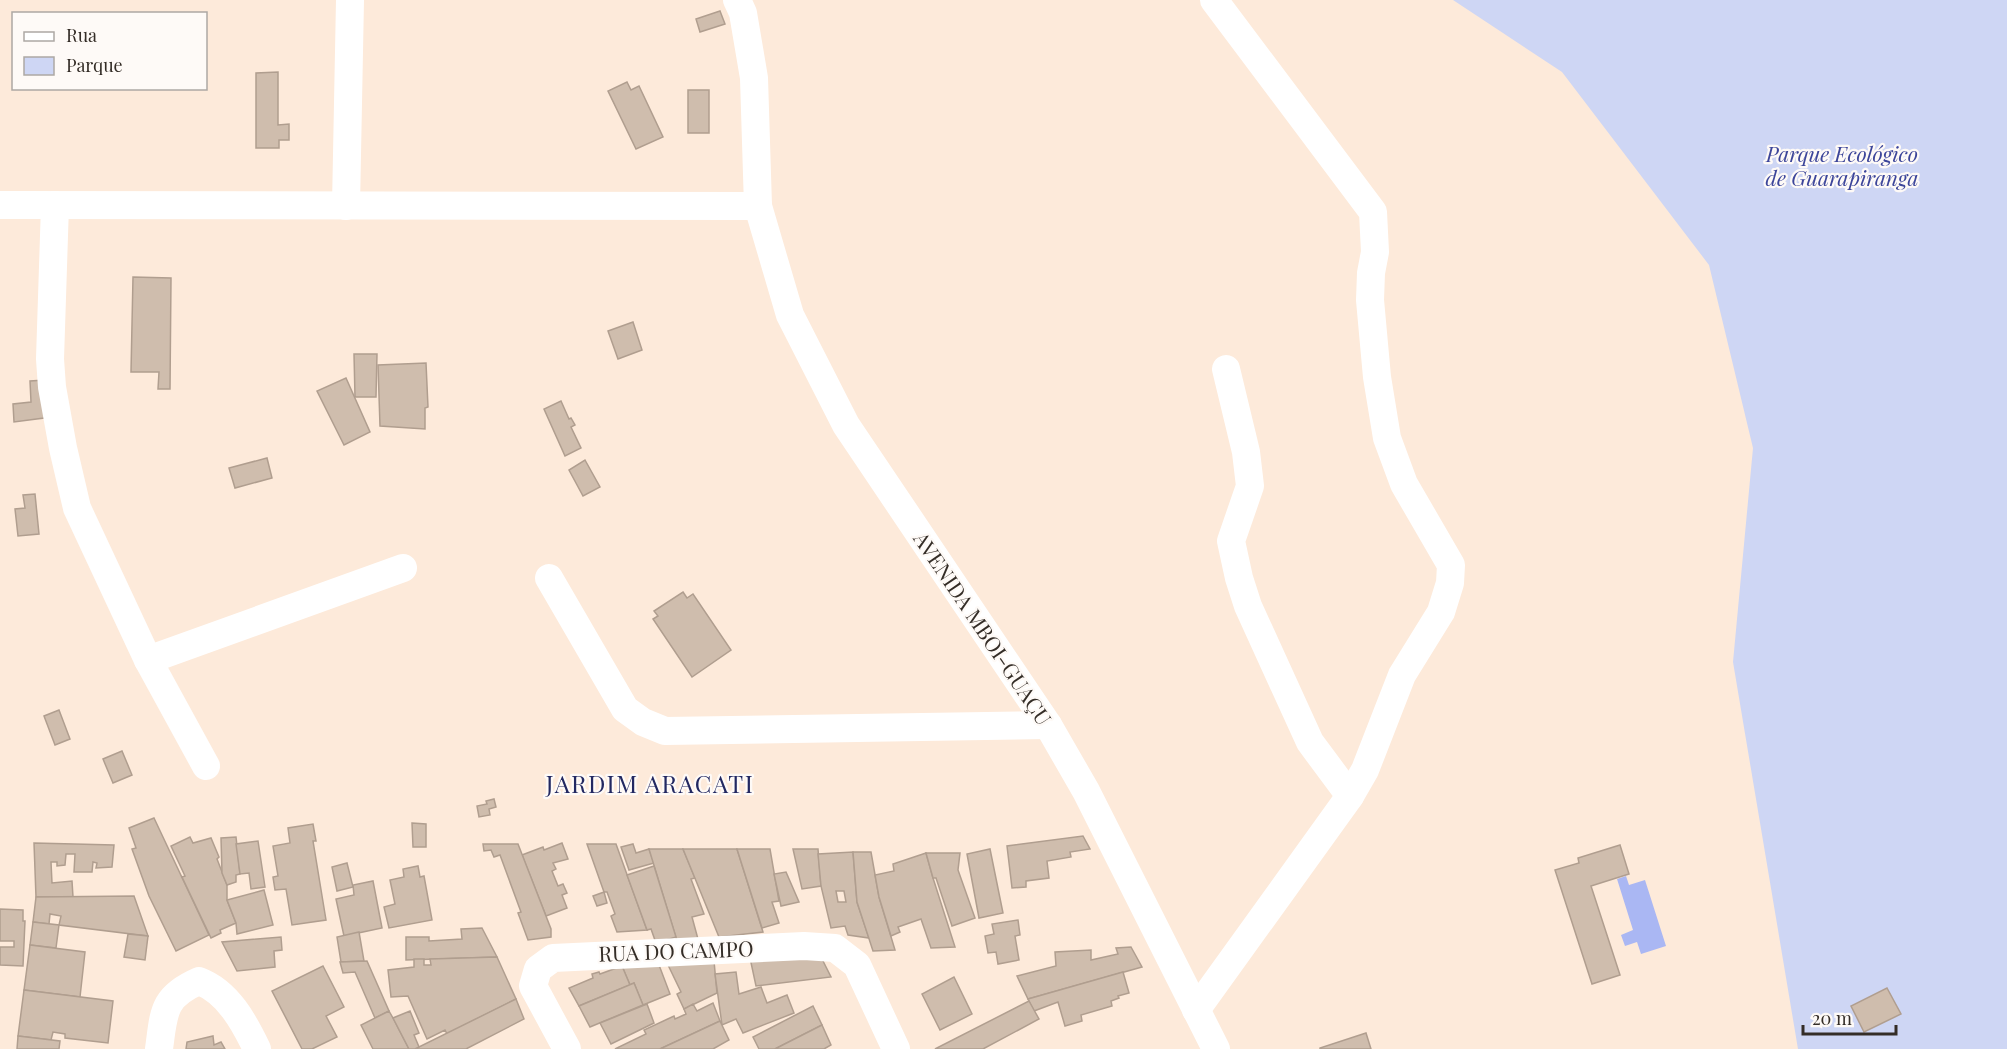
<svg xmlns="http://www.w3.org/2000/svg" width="2007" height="1049" viewBox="0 0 2007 1049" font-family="'Playfair Display',serif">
<rect width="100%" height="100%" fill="#fdeada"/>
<!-- green -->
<polygon fill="#ced6f4" points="1453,0 2007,0 2007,1049 1798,1049 1733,662 1753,448 1709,265 1562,72"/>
<!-- water -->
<polygon fill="#aab7f3" points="1626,876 1629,885 1645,880 1666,946 1641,954 1637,942 1625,946 1621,935 1633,930 1617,879"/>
<!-- building -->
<g fill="#cfbdad" stroke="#b09e8f" stroke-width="1.5" fill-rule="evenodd">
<polygon points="720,11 725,24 700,32 696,19"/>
<polygon points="278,72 278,125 289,124 289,140 279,140 279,148 256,148 256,73"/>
<polygon points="627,82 631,90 639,86 663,137 636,149 608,91"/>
<rect x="688" y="90" width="21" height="43"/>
<polygon points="133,277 171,278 170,389 158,389 159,372 131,372"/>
<polygon points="633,322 642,350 618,359 608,331"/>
<polygon points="354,354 377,354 376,397 355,397"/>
<polygon points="426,363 428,407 425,408 425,429 380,426 378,365"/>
<polygon points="346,378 370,432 344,445 317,391"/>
<polygon points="45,380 44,418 14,422 13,404 31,402 30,381"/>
<polygon points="561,401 569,419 571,418 575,425 571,427 581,448 565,456 544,409"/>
<polygon points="267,458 272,478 235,488 229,468"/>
<polygon points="585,460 600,487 583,496 569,470"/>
<polygon points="35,494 39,534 18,536 15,509 25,508 23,495"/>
<polygon points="683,592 687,598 693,594 731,650 692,677 653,619 658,616 654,611"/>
<polygon points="59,710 70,739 55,745 44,716"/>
<polygon points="122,751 132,775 113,783 103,759"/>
<polygon points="494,799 496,807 489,809 490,815 479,817 477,806 487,804 486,801"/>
<polygon points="154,818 209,935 176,951 149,896 132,849 136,848 129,828"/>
<polygon points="412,823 426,824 426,847 413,847"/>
<polygon points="313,824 316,841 313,841 326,920 292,925 286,889 275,890 273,877 278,876 273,846 290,843 288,828"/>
<polygon points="1083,836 1090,849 1070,852 1071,857 1047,861 1049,878 1026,881 1026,887 1012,888 1007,846"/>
<polygon points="190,837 193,843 211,838 219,857 217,859 227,885 227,900 236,923 220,930 221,933 211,938 182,877 185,876 171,846"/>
<polygon points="236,837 240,874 236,875 236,882 227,885 222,873 221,838"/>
<polygon points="258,841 265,887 251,889 249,873 240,874 236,844"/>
<polygon points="34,843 114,845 112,867 96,868 97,863 93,862 92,872 74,872 75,854 66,854 65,865 57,866 57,862 51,862 52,883 72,881 73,897 36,897"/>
<polygon points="562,843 568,859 553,863 556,869 552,871 558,886 563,884 567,893 562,895 567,908 546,916 522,855 543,847 544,850"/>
<polygon points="483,844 518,844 551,929 551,937 528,940 518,913 521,912 500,855 494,857 491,850 484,851"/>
<polygon points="587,844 616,844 647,930 617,932 611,916 615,914 607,892 604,892"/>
<polygon points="633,844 636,853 649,849 654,863 629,870 621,847"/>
<polygon points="1620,845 1629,874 1591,886 1620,975 1592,984 1555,870 1579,863 1578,858"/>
<polygon points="649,849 683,849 695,878 691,879 704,914 692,917 698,939 677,941"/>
<polygon points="683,849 737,849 763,932 719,937"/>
<polygon points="737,849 770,849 779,901 772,902 779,923 762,928"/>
<polygon points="793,849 818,849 821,886 802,889"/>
<polygon points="990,849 1003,913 979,918 967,854"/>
<path d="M853 852 857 902 869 938 848 935 845 926 831 928 821 886 818 854ZM836 891H844L846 902H838Z"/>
<polygon points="853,852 871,852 879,897 895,950 873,951 857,902"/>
<polygon points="926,853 933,878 955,947 931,948 921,919 898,927 900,932 891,936 879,897 875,875 894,871 893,864"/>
<polygon points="926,853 960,853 958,870 975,918 952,926 936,878 933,878"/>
<polygon points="347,863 353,887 337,891 332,867"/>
<polygon points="418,866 420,877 424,876 432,920 389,928 384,907 395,904 390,880 404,877 403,869"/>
<polygon points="654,866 676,937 656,943 651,929 647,930 627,875"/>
<polygon points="786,872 799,902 781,906 774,874"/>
<polygon points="373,881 382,928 344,936 336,899 354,895 353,885"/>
<polygon points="264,890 273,925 237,934 236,923 227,900"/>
<polygon points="604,892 607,903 597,906 593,896"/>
<polygon points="134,896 148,936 59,925 61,916 50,914 49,924 33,922 36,897"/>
<polygon points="0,909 23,910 23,921 25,921 23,966 0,965 0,947 14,947 14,941 0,941"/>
<polygon points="1018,920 1020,935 1015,936 1019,960 998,964 996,952 988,953 985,936 994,934 992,924"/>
<polygon points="33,922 59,925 56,948 30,945"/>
<polygon points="482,928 497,957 406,960 406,937 429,937 429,941 462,939 461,929"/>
<polygon points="359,932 364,961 341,962 337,937"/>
<polygon points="128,934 148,936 145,960 124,957"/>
<polygon points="281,937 282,950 274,951 275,967 237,971 222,942"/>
<polygon points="30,945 85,952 80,997 24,990"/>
<polygon points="1131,947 1142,967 1028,999 1017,976 1056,966 1055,952 1091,950 1091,960 1118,954 1116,948"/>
<polygon points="819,953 831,977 756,986 750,958"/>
<polygon points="497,957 516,999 447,1034 445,1030 427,1039 408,996 391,997 388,970 414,967 414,959 424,959 424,965 431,965 430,959"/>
<polygon points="367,961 389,1011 375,1018 355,972 343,973 340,962"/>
<polygon points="714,961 717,993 684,1009 677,994 681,992 668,965"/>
<polygon points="659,965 670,994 643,1005 634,983 630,985 622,966"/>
<polygon points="323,966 344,1007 326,1016 337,1037 312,1049 302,1049 272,991"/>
<polygon points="622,966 630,985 579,1006 569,988 593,978 592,974 599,972 600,974"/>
<polygon points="736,972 739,994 761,987 767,1003 787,995 794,1013 743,1033 736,1019 722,1025 715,974"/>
<polygon points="1123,972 1129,993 1118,996 1119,998 1111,1001 1112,1006 1081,1015 1082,1021 1065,1026 1058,1002 1034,1011 1028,999"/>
<polygon points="954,977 972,1014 940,1030 922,994"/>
<polygon points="634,983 643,1005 590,1027 579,1006"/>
<polygon points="1887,988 1901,1014 1864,1032 1851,1006"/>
<polygon points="24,990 113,1001 108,1043 65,1038 65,1034 53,1032 51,1040 18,1036"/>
<polygon points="516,999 524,1019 466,1049 415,1049"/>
<polygon points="1029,1001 1039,1019 983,1049 935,1049"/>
<polygon points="713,1003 720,1021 660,1049 615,1049 646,1034 644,1030 674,1016 675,1019 686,1014 684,1009 693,1004 697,1011"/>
<polygon points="647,1004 654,1023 611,1044 600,1023"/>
<polygon points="813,1006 822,1025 775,1049 759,1049 753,1037"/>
<polygon points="389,1011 393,1018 409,1049 373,1049 361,1025"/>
<polygon points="410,1011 419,1033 414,1035 419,1047 415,1049 409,1049 393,1018"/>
<polygon points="720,1021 729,1040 713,1049 660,1049"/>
<polygon points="822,1025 831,1045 824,1049 775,1049"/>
<polygon points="1366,1033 1371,1049 1320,1049 1320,1048"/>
<polygon points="18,1036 60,1041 59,1049 17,1049"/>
<polygon points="213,1036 214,1045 221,1042 225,1049 186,1049 187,1042"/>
</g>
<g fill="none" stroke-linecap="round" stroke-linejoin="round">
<!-- minor -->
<g stroke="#fff" stroke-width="28">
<polyline points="737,0 743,13 754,78 758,206 790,315 846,425 1048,725 1086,791 1216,1049"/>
<polyline points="0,205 758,206"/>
<polyline points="55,205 50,359 52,387 63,448 77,508 148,660 206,766"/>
<polyline points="346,206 350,0"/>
<polyline points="1226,369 1246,452 1250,486 1231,541 1239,578 1248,606 1310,742 1350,796"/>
<polyline points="549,578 625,709 643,722 665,731 1048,725"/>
<polyline points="148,660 403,568"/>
<polyline points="1196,1010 1350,796 1365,770 1402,675 1441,612 1450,583 1451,565 1404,484 1387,438 1377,377 1370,300 1371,273 1375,252 1373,212 1214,0"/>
<path d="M159 1049C164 1013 162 997 199 981 228 992 244 1022 257 1049"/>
<polyline points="567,1049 533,986 538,969 553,958 804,946 835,948 857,965 896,1049"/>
</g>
</g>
<g text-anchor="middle" stroke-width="4.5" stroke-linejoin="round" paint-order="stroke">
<!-- park labels -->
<g font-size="21" font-style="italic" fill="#3c459a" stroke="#fefaf7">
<text x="1842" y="162">Parque Ecológico<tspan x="1842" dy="24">de Guarapiranga</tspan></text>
</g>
<!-- street labels -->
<g font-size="21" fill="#342d27" stroke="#fefaf7">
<text transform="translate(982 629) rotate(56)" y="7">AVENIDA MBOI-GUAÇU</text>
<text transform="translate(676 952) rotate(-2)" y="7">RUA DO CAMPO</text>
</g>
<!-- quarter labels -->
<g font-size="24" letter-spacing="1.5" fill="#222861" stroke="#fefaf7">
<text x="650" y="793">JARDIM ARACATI</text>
</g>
</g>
<!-- legend -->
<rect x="12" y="12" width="195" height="78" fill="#fefaf7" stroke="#ada8a4" stroke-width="1.5"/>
<rect x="24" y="32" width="30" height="9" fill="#ffffff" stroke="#ada8a4" stroke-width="1.5"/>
<text x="66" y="42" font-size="18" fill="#342d27">Rua</text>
<rect x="24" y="57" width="30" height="18" fill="#ced6f4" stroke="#ada8a4" stroke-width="1.5"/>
<text x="66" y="72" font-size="18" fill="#342d27">Parque</text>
<!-- scale -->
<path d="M1803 1025v9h93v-9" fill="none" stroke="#342d27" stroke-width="3"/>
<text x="1812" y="1025" font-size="18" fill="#342d27" stroke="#fefaf7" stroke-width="4.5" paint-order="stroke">20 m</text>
</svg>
